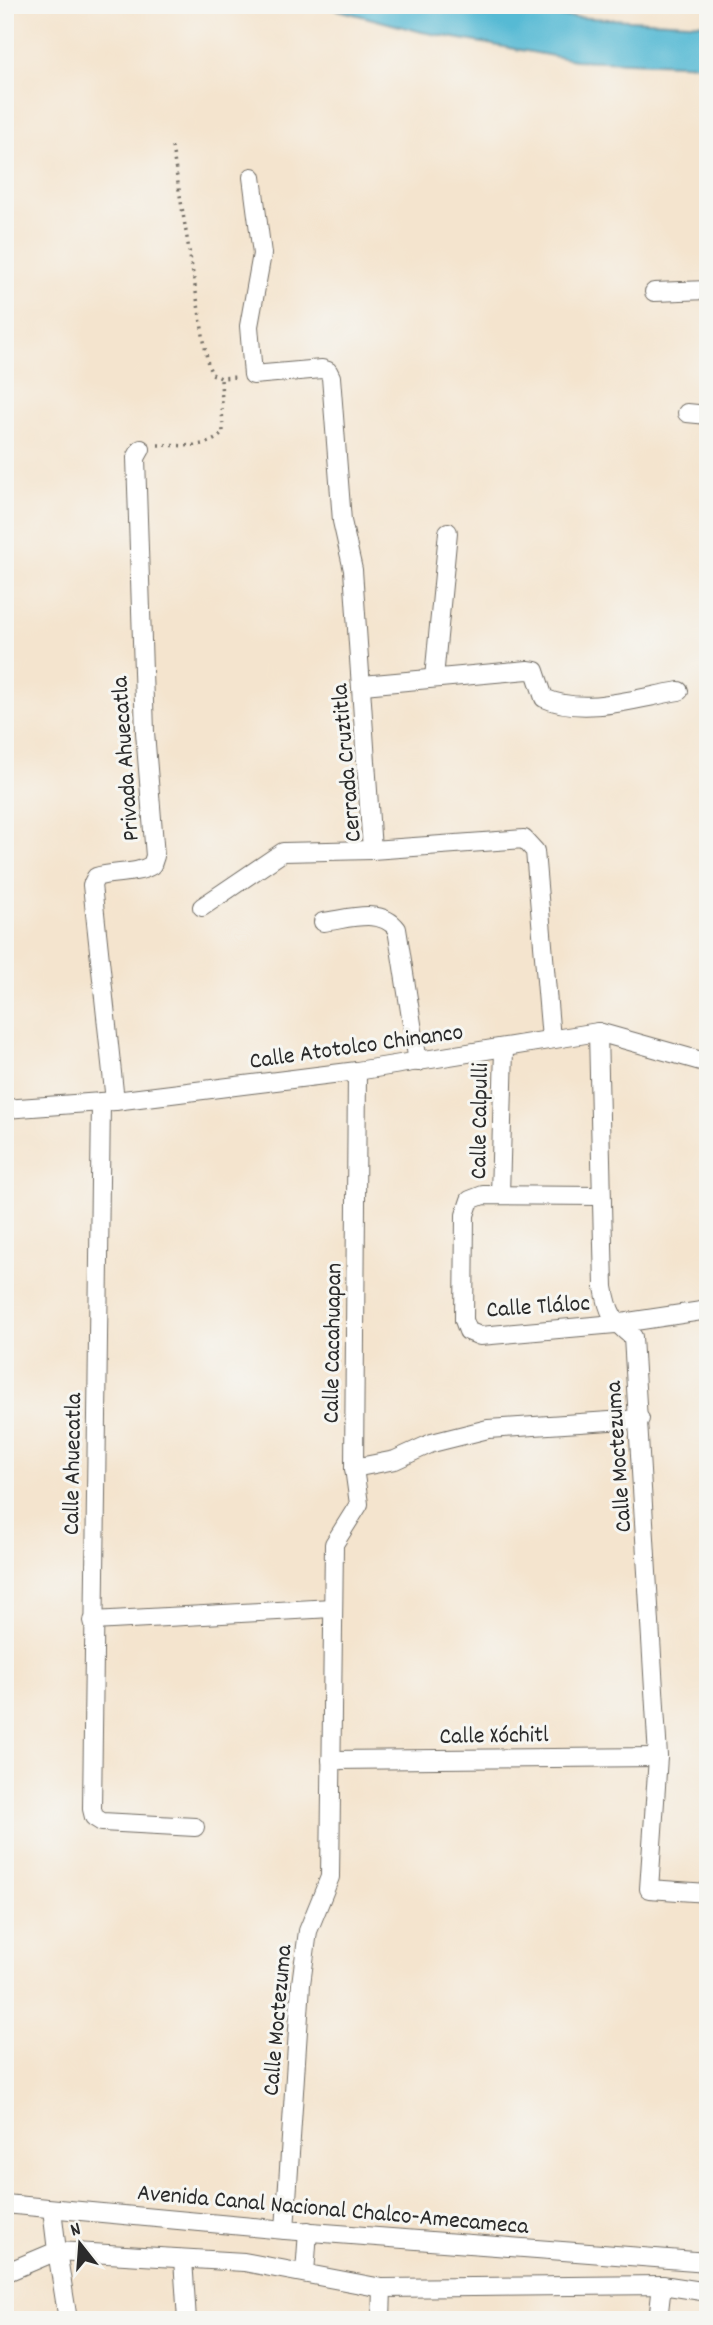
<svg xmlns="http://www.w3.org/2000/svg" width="713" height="2325" viewBox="0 0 713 2325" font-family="Dekko,sans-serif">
<rect width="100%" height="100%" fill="#f6f6f2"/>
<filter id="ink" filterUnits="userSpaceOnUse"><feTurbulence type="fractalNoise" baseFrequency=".0143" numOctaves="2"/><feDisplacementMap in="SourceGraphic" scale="14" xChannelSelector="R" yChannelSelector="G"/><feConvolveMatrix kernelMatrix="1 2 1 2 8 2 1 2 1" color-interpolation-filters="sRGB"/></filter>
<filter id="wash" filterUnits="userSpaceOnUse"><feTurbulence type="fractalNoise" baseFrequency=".00686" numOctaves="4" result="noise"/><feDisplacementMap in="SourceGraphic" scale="28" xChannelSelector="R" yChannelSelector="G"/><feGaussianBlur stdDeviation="1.57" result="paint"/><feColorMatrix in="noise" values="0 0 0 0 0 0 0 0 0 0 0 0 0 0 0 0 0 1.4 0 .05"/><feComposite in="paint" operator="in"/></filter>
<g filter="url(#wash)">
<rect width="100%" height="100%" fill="#f4e4ce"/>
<!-- water -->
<polygon fill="#56bad4" stroke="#407280" stroke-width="2" points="320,5 499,5 549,16 708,24 708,65 575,60 422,32"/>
</g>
<g filter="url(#ink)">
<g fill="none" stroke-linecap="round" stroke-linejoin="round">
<defs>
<g id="minor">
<polyline points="252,177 262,254 249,326 253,375 322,369 328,371 331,377 342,521 353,570 372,850"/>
<polyline points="654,292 708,290"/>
<polyline points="687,413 708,415"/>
<polyline points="434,678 448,532"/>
<path d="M363 685 528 670 535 671 544 698C584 716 637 698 679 691"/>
<polyline points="202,907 283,852 372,850 524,839 535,851 551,1039"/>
<path d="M323 922C348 919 381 907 397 929L418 1062"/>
<path d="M598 1032 604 1287C608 1312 613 1322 633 1337L658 1757 649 1889 708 1893"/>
<path d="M115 1101 92 885 96 877C114 871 136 875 152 865L155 856 145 732 136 458 141 449"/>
<polyline points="101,1102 92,1809 94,1817 102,1822 195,1827"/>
<polyline points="5,1109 115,1101 357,1071 598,1032 708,1063"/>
<polyline points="500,1195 504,1049"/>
<polyline points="601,1196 483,1195 470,1200 465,1215 464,1320 468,1331 480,1336 615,1324 708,1310"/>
<polyline points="354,1468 395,1460 432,1443 488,1429 640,1419"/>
<polyline points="93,1621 332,1608"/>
<polyline points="331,1760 658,1757"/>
<polyline points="5,2204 285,2230 708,2262"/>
<polyline points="285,2230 301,1984 308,1931 330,1877 334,1544 359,1504 354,1468 357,1071"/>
<polyline points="183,2259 187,2320"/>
<polyline points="5,2273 57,2251 52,2209"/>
<polyline points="305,2273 308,2231"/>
<polyline points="68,2320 57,2251 244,2262 382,2288 662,2285 708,2292"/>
<polyline points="381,2320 382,2288"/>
<polyline points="658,2320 662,2285"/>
</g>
</defs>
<!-- minor casing -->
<use href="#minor" stroke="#716c64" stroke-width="20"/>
<!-- path -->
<g stroke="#716c64" stroke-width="3.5" stroke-dasharray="2 5" stroke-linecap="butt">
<polyline points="172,147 208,365 212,374 221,378 237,377"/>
<path d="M158 445C181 445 206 450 223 433L221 378"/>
</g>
<!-- minor -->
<use href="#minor" stroke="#fff" stroke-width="18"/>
</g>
</g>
<g text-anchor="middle" stroke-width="6" stroke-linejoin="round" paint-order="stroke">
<!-- street labels -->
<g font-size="24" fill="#2b2b2b" stroke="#f6f6f2">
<text transform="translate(124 759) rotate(-94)" y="8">Privada Ahuecatla</text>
<text transform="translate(345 763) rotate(-95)" y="8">Cerrada Cruztitla</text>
<text transform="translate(356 1045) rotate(-8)" y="8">Calle Atotolco Chinanco</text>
<text transform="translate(478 1121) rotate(-89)" y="8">Calle Calpulli</text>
<text transform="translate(538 1305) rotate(-4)" y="8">Calle Tláloc</text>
<text transform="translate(331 1343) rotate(-89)" y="8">Calle Cacahuapan</text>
<text transform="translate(617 1457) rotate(-94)" y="8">Calle Moctezuma</text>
<text transform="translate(71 1464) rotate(-89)" y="8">Calle Ahuecatla</text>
<text transform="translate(494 1734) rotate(-1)" y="8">Calle Xóchitl</text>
<text transform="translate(276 2020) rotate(-85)" y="8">Calle Moctezuma</text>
<text transform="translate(333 2208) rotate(5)" y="8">Avenida Canal Nacional Chalco-Amecameca</text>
</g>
</g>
<!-- margin -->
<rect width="713" height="2325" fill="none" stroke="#f6f6f2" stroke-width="28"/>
<!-- north arrow -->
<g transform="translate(80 2244) rotate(343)" stroke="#f6f6f2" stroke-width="5" paint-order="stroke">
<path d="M0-5L12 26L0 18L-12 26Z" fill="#2b2b2b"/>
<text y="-10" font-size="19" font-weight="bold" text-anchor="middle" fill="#2b2b2b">N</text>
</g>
</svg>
